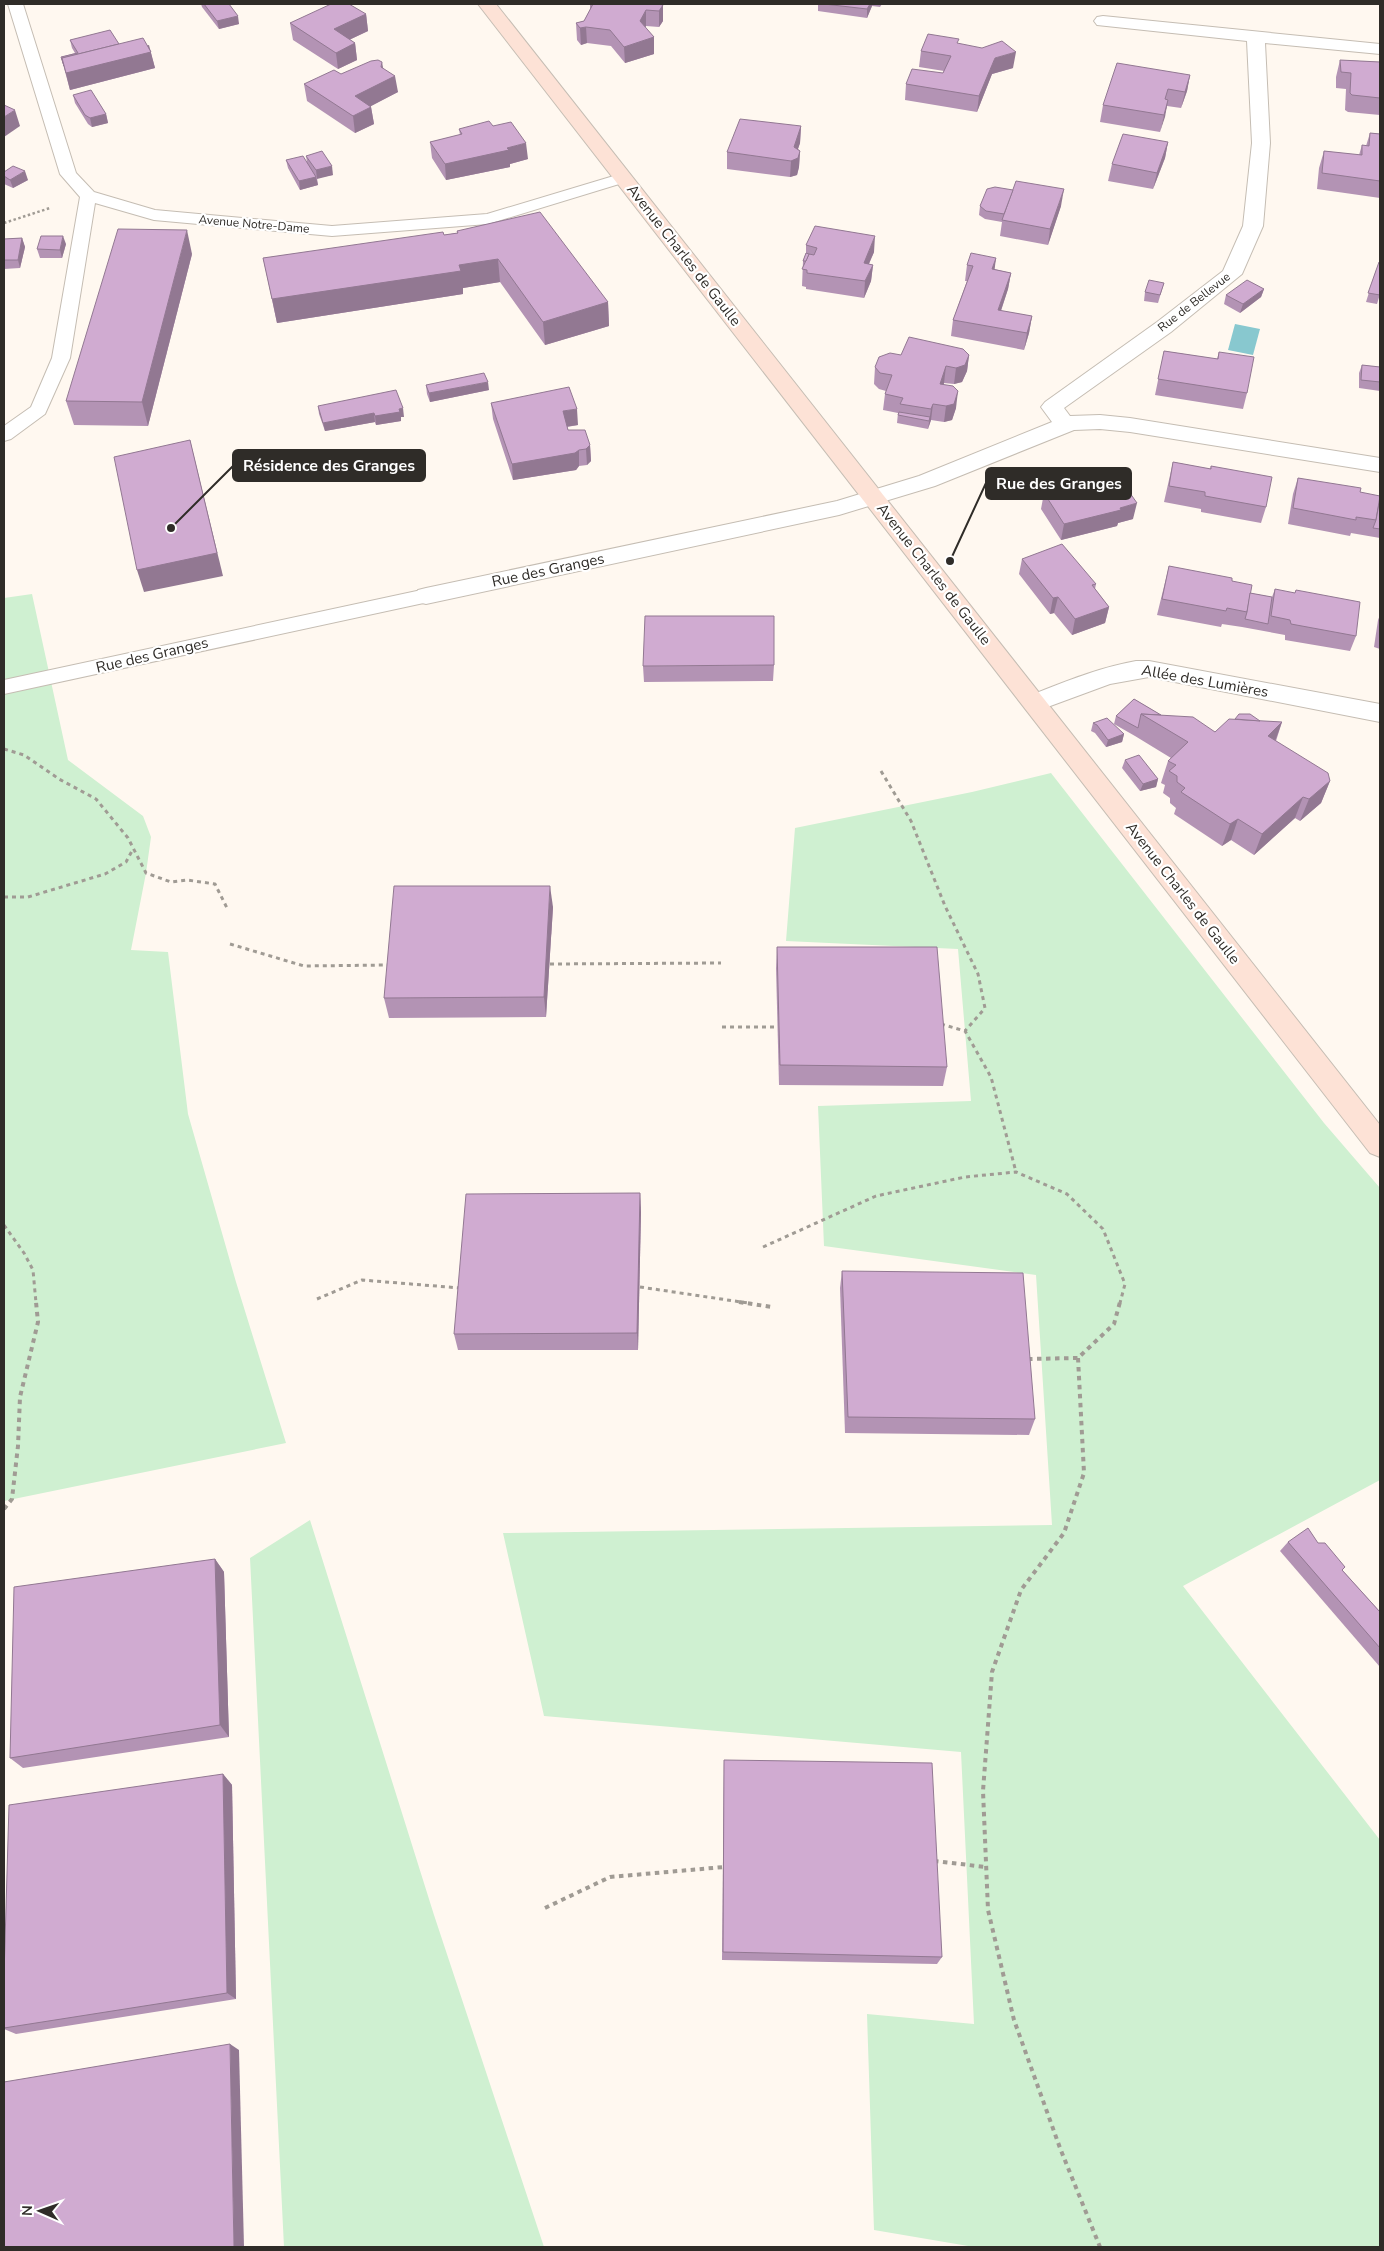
<svg xmlns="http://www.w3.org/2000/svg" width="1384" height="2251" viewBox="0 0 1384 2251" font-family="'Nunito Sans',sans-serif">
<rect width="100%" height="100%" fill="#fff8f0"/>
<!-- green -->
<g fill="#cff0d1">
<polygon points="32,594 68,760 143,816 151,837 146,873 131,950 168,952 188,1114 236,1282 286,1443 4,1501 4,598"/>
<polygon points="1051,773 1324,1123 1380,1188 1380,1480 1183,1586 1380,1840 1380,2247 974,2247 874,2230 867,2014 974,2024 961,1752 544,1716 503,1533 1052,1525 1036,1275 824,1246 818,1106 971,1101 958,949 786,941 795,828 972,792"/>
<polygon points="310,1520 434,1915 544,2247 284,2247 250,1558"/>
</g>
<!-- water -->
<polygon fill="#88c8cf" points="1235,324 1260,329 1253,355 1228,350"/>
<g fill="none" stroke-linecap="round" stroke-linejoin="round">
<defs>
<g id="service">
<polygon points="8,4 23,4 76,173 94,192 155,210 332,226 487,214 617,175 629,175 631,178 629,181 488,224 332,236 154,220 95,203 70,358 45,414 11,439 4,441 4,426 31,407 52,358 80,197 60,174"/>
<polygon points="426,589 433,591 436,596 433,601 4,694 4,680"/>
</g>
<g id="minor">
<polygon points="1103,16 1380,44 1380,54 1265,43 1270,143 1263,226 1242,274 1171,332 1064,408 1070,416 1100,415 1130,418 1380,458 1380,472 1130,432 1100,429 1074,430 935,486 839,515 426,604 418,602 415,596 418,590 426,588 837,501 919,476 1052,422 1041,407 1045,402 1157,322 1223,271 1243,226 1252,143 1247,41 1097,25 1094,21 1097,17"/>
<path d="M1136 661H1149L1380 704V722L1149 677 1110 684 1034 712 1026 709 1022 703 1026 697C1062 683 1097 668 1136 661Z"/>
</g>
<polygon id="secondary" points="478,4 496,4 1380,1125 1380,1157 1370,1153"/>
</defs>
<!-- service casing -->
<use href="#service" stroke="#c5bdb3" stroke-width="2"/>
<!-- minor casing -->
<use href="#minor" stroke="#c5bdb3" stroke-width="2"/>
<!-- secondary casing -->
<use href="#secondary" stroke="#c5bdb3" stroke-width="2"/>
<!-- path-far2 -->
<polyline stroke="#a09b94" stroke-width="2.5" stroke-dasharray="2.5 2.5" stroke-linecap="butt" points="4,223 50,208"/>
<!-- path-far1 -->
<g stroke="#a09b94" stroke-width="3" stroke-dasharray="4 4" stroke-linecap="butt">
<polyline points="4,749 24,755 59,779 96,799 128,838 146,873 171,882 187,880 215,884 228,910"/>
<polyline points="881,771 911,821 945,906 978,974 985,1008 965,1031"/>
<polyline points="4,897 28,897 105,874 126,862 133,849"/>
<polyline points="230,944 304,966 389,965"/>
<polyline points="550,964 721,963"/>
<polyline points="941,1024 965,1031 991,1077 1016,1172"/>
<polyline points="722,1027 777,1027"/>
<polyline points="4,1225 24,1253 33,1270 36,1303"/>
<polyline points="763,1247 876,1196 965,1177 1016,1172 1067,1194 1103,1229 1125,1284 1120,1303"/>
<polyline points="640,1287 748,1303"/>
<polyline points="317,1299 362,1280 460,1288"/>
</g>
<!-- path -->
<g stroke="#a09b94" stroke-width="4" stroke-dasharray="4.5 4.5" stroke-linecap="butt">
<polyline points="739,1302 772,1307"/>
<polyline points="1078,1358 1084,1473 1064,1533 1021,1590 992,1672 983,1791 988,1910 1014,2020 1060,2148 1100,2247"/>
<polyline points="1028,1359 1078,1358 1114,1324 1120,1302"/>
<polyline points="4,1509 12,1499 18,1446 20,1397 38,1322 36,1302"/>
<polyline points="934,1861 986,1867"/>
<polyline points="545,1908 610,1877 724,1867"/>
</g>
<!-- service -->
<use href="#service" fill="#fff" fill-rule="evenodd"/>
<!-- minor -->
<use href="#minor" fill="#fff" fill-rule="evenodd"/>
<!-- secondary -->
<use href="#secondary" fill="#fde2d6" fill-rule="evenodd"/>
</g>
<!-- wall -->
<g fill="#b393b4">
<polygon points="201,4 229,4 239,24 219,29 202,7"/>
<polygon points="590,4 657,4 663,5 663,21 659,27 646,26 645,28 654,37 654,54 625,63 611,46 587,43 581,45 577,40 576,23 584,21 590,10"/>
<polygon points="818,4 882,4 880,7 872,6 867,18 818,11"/>
<polygon points="366,14 368,31 349,40 355,43 357,60 338,69 293,40 290,23"/>
<polygon points="70,40 119,44 150,50 155,68 70,90 61,57 75,53 72,48"/>
<polygon points="958,44 1013,68 992,74 977,112 905,100 906,84 943,73 944,71 919,67 921,51"/>
<polygon points="1340,60 1380,62 1380,115 1348,112 1345,110 1346,89 1336,88 1336,77"/>
<polygon points="383,69 398,92 370,106 371,107 374,124 355,133 307,101 304,84 341,74"/>
<polygon points="1190,75 1187,91 1181,108 1167,106 1160,132 1100,122 1103,105"/>
<polygon points="73,95 106,114 108,123 92,127 88,124 75,103"/>
<polygon points="493,126 528,159 510,164 510,167 446,180 432,158 430,142 460,135 459,129"/>
<polygon points="801,126 800,143 798,149 800,151 799,167 797,175 790,177 727,169 727,152"/>
<polygon points="1370,133 1380,134 1380,198 1317,189 1319,168 1324,151 1359,155 1362,145 1366,146"/>
<polygon points="1168,142 1165,158 1153,189 1108,181 1112,164"/>
<polygon points="306,156 333,175 317,178 318,185 300,190 288,168 286,160 307,162"/>
<polygon points="4,172 28,180 13,188 4,184"/>
<polygon points="980,206 1061,206 1048,245 1000,236 1002,222 985,219 979,215"/>
<polygon points="457,231 608,302 609,326 545,345 500,282 463,288 463,294 277,323 263,258 444,235 457,233"/>
<polygon points="22,238 25,247 20,268 4,269 4,239"/>
<polygon points="66,244 62,258 40,258 37,249"/>
<polygon points="806,245 874,252 869,264 873,265 871,281 864,298 806,289 806,287 802,286 803,261 806,253"/>
<polygon points="192,254 148,426 74,425 66,401"/>
<polygon points="996,258 994,269 1011,273 1008,289 1001,311 1032,316 1029,333 1024,350 951,336 953,320 967,281 965,281 967,265"/>
<polygon points="1376,270 1380,294 1377,304 1366,302"/>
<polygon points="1164,283 1158,303 1144,301 1145,292"/>
<polygon points="1264,289 1261,297 1240,313 1224,304 1226,295"/>
<polygon points="1164,351 1217,359 1219,352 1247,393 1243,409 1155,395"/>
<polygon points="901,355 969,355 967,371 962,382 954,384 944,383 944,384 956,408 952,420 944,422 931,420 928,429 897,423 898,413 883,410 885,394 886,391 879,389 874,384 875,367"/>
<polygon points="1380,363 1380,391 1359,388 1359,373 1362,365 1379,367"/>
<polygon points="426,385 489,390 430,402 427,394"/>
<polygon points="491,403 578,425 567,427 568,430 590,445 591,461 587,465 579,466 576,470 513,480 493,419"/>
<polygon points="318,406 404,417 401,417 401,421 376,425 375,422 325,431 319,414"/>
<polygon points="1173,462 1210,469 1211,466 1266,507 1261,523 1201,512 1201,509 1164,502"/>
<polygon points="1298,478 1360,492 1380,504 1380,538 1351,533 1350,536 1288,524 1293,494"/>
<polygon points="1102,483 1133,519 1118,523 1117,526 1061,540 1041,509 1044,493"/>
<polygon points="1022,559 1096,584 1095,589 1109,607 1105,623 1072,635 1054,613 1050,614 1019,574"/>
<polygon points="1169,566 1232,581 1250,593 1272,597 1275,589 1356,636 1350,651 1285,640 1285,635 1242,627 1222,624 1221,627 1157,615"/>
<polygon points="1380,615 1380,649 1374,647 1378,620"/>
<polygon points="774,665 773,681 644,682 643,666"/>
<polygon points="1134,699 1161,715 1215,732 1260,721 1282,722 1276,741 1330,781 1321,803 1300,821 1295,818 1254,855 1231,840 1222,846 1174,814 1176,808 1170,803 1170,798 1163,793 1165,785 1161,783 1168,761 1171,758 1135,736 1114,724 1116,716"/>
<polygon points="1093,723 1124,734 1122,742 1106,747 1095,733 1091,731"/>
<polygon points="1125,760 1158,779 1156,787 1140,791 1122,768"/>
<polygon points="553,907 546,1017 389,1018 384,998"/>
<polygon points="777,947 947,1067 943,1086 779,1085 776,968"/>
<polygon points="640,1193 641,1212 638,1350 458,1350 454,1334"/>
<polygon points="842,1271 1035,1419 1029,1435 845,1433 840,1288"/>
<polygon points="1288,1542 1318,1543 1380,1612 1380,1667 1280,1551"/>
<polygon points="215,1559 224,1572 229,1737 23,1768 10,1758"/>
<polygon points="724,1760 942,1957 937,1964 722,1960"/>
<polygon points="223,1774 232,1785 236,1999 16,2034 4,2029 4,1976"/>
</g>
<!-- shaded-wall -->
<g fill="#927892">
<polygon points="870,4 872,4 872,6 867,18 867,9"/>
<polygon points="663,5 663,21 659,27 659,11"/>
<polygon points="646,10 646,26 640,38 640,21"/>
<polygon points="366,14 368,31 336,46 334,29"/>
<polygon points="238,16 239,24 219,29 217,21"/>
<polygon points="586,27 587,43 581,45 580,28"/>
<polygon points="654,37 654,54 625,63 624,47"/>
<polygon points="355,43 357,60 338,69 336,53"/>
<polygon points="149,45 155,68 70,90 64,66"/>
<polygon points="1016,52 1013,68 992,74 977,112 979,96 995,58"/>
<polygon points="382,62 385,78 395,76 398,92 358,113 355,96 381,67"/>
<polygon points="1190,75 1187,91 1181,108 1185,92"/>
<polygon points="1168,100 1165,117 1160,132 1164,115"/>
<polygon points="371,107 374,124 355,133 353,116"/>
<polygon points="15,110 20,126 4,137 4,117"/>
<polygon points="106,114 108,123 92,127 90,118"/>
<polygon points="801,126 800,143 794,160 800,151 799,167 797,175 790,177 791,161 794,147"/>
<polygon points="1168,142 1165,158 1153,189 1157,173"/>
<polygon points="526,143 528,159 510,164 510,167 446,180 445,164"/>
<polygon points="332,166 333,175 317,179 316,170"/>
<polygon points="25,171 28,180 13,188 10,180"/>
<polygon points="316,177 318,185 300,190 299,181"/>
<polygon points="1064,189 1061,206 1048,245 1050,229"/>
<polygon points="187,230 192,254 148,426 142,402"/>
<polygon points="63,236 66,244 62,258 60,250"/>
<polygon points="875,236 874,252 862,279 864,263"/>
<polygon points="22,238 25,247 20,268 18,260"/>
<polygon points="996,258 994,274 992,269"/>
<polygon points="498,259 500,282 463,288 463,294 277,323 272,299 459,265"/>
<polygon points="873,265 871,281 864,298 865,281"/>
<polygon points="1011,273 1008,289 998,319 998,310"/>
<polygon points="1264,289 1261,297 1240,313 1243,304"/>
<polygon points="608,302 609,326 545,345 543,322"/>
<polygon points="1032,316 1029,333 1024,350 1027,333"/>
<polygon points="969,355 967,371 962,382 954,384 956,368"/>
<polygon points="946,366 944,383 938,400 940,384"/>
<polygon points="488,382 489,390 430,402 429,393"/>
<polygon points="958,391 956,408 952,420 944,422 946,406"/>
<polygon points="933,404 931,420 928,429 931,409"/>
<polygon points="403,408 404,417 401,417 401,421 376,425 375,416"/>
<polygon points="577,409 578,425 564,427 563,411"/>
<polygon points="374,413 375,422 325,431 323,423"/>
<polygon points="190,440 223,576 144,592 137,570"/>
<polygon points="590,445 591,461 587,465 586,449"/>
<polygon points="579,450 579,466 576,470 513,480 512,464"/>
<polygon points="1137,503 1133,519 1118,523 1117,526 1061,540 1064,524"/>
<polygon points="1058,597 1054,613 1050,614 1053,598"/>
<polygon points="1109,607 1105,623 1072,635 1075,619"/>
<polygon points="1282,722 1274,744 1268,736"/>
<polygon points="1124,734 1122,742 1106,747 1108,740"/>
<polygon points="1158,779 1156,787 1140,791 1143,784"/>
<polygon points="1330,781 1321,803 1300,821 1309,799"/>
<polygon points="1303,797 1295,818 1254,855 1262,834"/>
<polygon points="1238,819 1231,840 1222,846 1230,824"/>
<polygon points="550,886 553,907 546,1017 544,997"/>
<polygon points="640,1193 641,1212 638,1350 637,1333"/>
<polygon points="215,1559 224,1572 229,1737 220,1725"/>
<polygon points="223,1774 232,1785 236,1999 227,1993"/>
<polygon points="230,2044 239,2050 244,2247 234,2247"/>
</g>
<!-- building -->
<g fill="#d0abd1" stroke="#927892">
<polygon points="204,4 229,4 238,16 217,21"/>
<polygon points="331,4 349,4 366,14 334,29 355,43 336,53 290,23"/>
<polygon points="593,4 657,4 663,5 659,11 646,10 640,21 654,37 624,47 610,30 586,27 580,28 576,23 584,21"/>
<polygon points="824,4 870,4 867,9"/>
<polygon points="110,30 119,44 62,58 64,66 61,57 78,53 70,40"/>
<polygon points="928,34 959,39 957,43 982,48 1002,41 1016,52 995,58 979,96 906,84 912,69 943,73 951,56 921,51"/>
<polygon points="143,38 151,52 66,73 62,58"/>
<polygon points="378,60 382,62 381,67 395,76 355,96 371,107 353,116 304,84 334,70 341,74 371,61"/>
<polygon points="1340,60 1380,62 1380,98 1352,95 1350,93 1351,73 1341,72"/>
<polygon points="1117,63 1190,75 1185,92 1168,89 1165,99 1168,100 1164,115 1103,105"/>
<polygon points="91,90 106,114 90,118 85,115 73,95"/>
<polygon points="4,105 15,110 4,117"/>
<polygon points="740,119 801,126 794,147 800,151 798,158 791,161 727,152"/>
<polygon points="489,121 493,126 511,122 526,143 507,148 509,150 445,164 430,142 462,134 459,129"/>
<polygon points="1370,133 1380,134 1380,181 1322,173 1324,151 1362,155 1362,145 1369,146"/>
<polygon points="1123,134 1168,142 1157,173 1112,164"/>
<polygon points="322,151 332,166 316,170 306,156"/>
<polygon points="303,156 316,177 299,181 286,160"/>
<polygon points="13,166 25,171 10,180 4,176 4,172"/>
<polygon points="1016,181 1064,189 1050,229 1002,220"/>
<polygon points="995,187 1013,190 1004,214 986,211 980,206 987,189"/>
<polygon points="540,212 608,302 543,322 498,259 459,265 461,271 272,299 263,258 443,232 444,235 458,233 457,231"/>
<polygon points="815,226 875,236 864,263 873,265 865,281 807,273 807,270 802,269 809,254 814,255 817,248 806,245"/>
<polygon points="118,229 187,230 142,402 66,401"/>
<polygon points="41,236 63,236 60,250 37,249"/>
<polygon points="22,238 18,260 4,260 4,239"/>
<polygon points="806,253 809,254 806,261 803,261"/>
<polygon points="971,253 996,258 992,269 1011,273 998,310 1032,316 1027,333 953,320 973,266 967,265"/>
<polygon points="1379,262 1380,262 1380,295 1368,293"/>
<polygon points="1149,280 1164,283 1160,295 1145,292"/>
<polygon points="1247,280 1264,289 1243,304 1226,295"/>
<polygon points="909,337 963,349 969,355 965,365 956,368 946,366 940,384 953,386 958,391 954,404 946,406 933,404 931,409 900,404 903,398 885,394 892,375 880,373 875,367 879,357 890,353 901,355"/>
<polygon points="1164,351 1218,359 1219,352 1254,357 1247,393 1158,379"/>
<polygon points="1362,365 1380,367 1380,382 1361,380"/>
<polygon points="484,373 488,382 429,393 426,385"/>
<polygon points="569,387 577,409 563,411 568,430 585,430 590,445 586,449 579,450 575,453 512,464 491,403"/>
<polygon points="396,390 403,408 399,409 400,412 375,416 374,413 323,423 318,406"/>
<polygon points="899,412 930,417 929,421 898,415"/>
<polygon points="190,440 217,553 137,570 114,457"/>
<polygon points="1173,462 1211,469 1211,466 1272,477 1266,507 1205,496 1205,492 1169,486"/>
<polygon points="1298,478 1361,488 1360,492 1380,496 1376,520 1356,517 1356,520 1293,508"/>
<polygon points="1120,479 1137,503 1120,508 1121,510 1064,524 1044,493 1101,480 1102,483"/>
<polygon points="1379,504 1380,504 1380,529 1373,528 1376,520"/>
<polygon points="1062,544 1096,584 1092,585 1109,607 1075,619 1058,597 1053,598 1022,559"/>
<polygon points="1169,566 1232,578 1232,581 1252,585 1247,612 1227,608 1226,611 1162,599"/>
<polygon points="1275,589 1295,593 1296,590 1360,602 1356,636 1291,624 1290,620 1271,616"/>
<polygon points="1250,593 1272,597 1268,624 1245,619 1247,612"/>
<polygon points="645,616 774,616 774,665 643,666"/>
<polygon points="1134,699 1161,715 1141,714 1138,728 1116,716"/>
<polygon points="1141,714 1193,717 1215,732 1229,719 1282,722 1268,736 1328,773 1330,781 1309,799 1303,797 1262,834 1238,819 1230,824 1181,792 1185,788 1177,782 1177,776 1169,771 1176,765 1168,761 1188,742"/>
<polygon points="1239,714 1250,714 1260,721 1235,719"/>
<polygon points="1107,718 1124,734 1108,740 1097,725 1093,723"/>
<polygon points="1139,755 1158,779 1143,784 1125,760"/>
<polygon points="394,886 550,886 544,997 384,998"/>
<polygon points="777,947 937,947 947,1067 780,1065"/>
<polygon points="640,1193 637,1333 454,1334 466,1194"/>
<polygon points="842,1271 1023,1273 1035,1419 848,1417"/>
<polygon points="1308,1528 1318,1543 1325,1543 1345,1567 1342,1570 1380,1612 1380,1648 1288,1542"/>
<polygon points="215,1559 220,1725 10,1758 14,1587"/>
<polygon points="724,1760 932,1763 942,1957 723,1952"/>
<polygon points="223,1774 227,1993 4,2028 4,1976 9,1805"/>
<polygon points="230,2044 234,2247 4,2247 4,2082"/>
</g>
<g text-anchor="middle" stroke-width="4.5" stroke-linejoin="round" paint-order="stroke">
<!-- far-street labels -->
<g font-size="12" fill="#2f2c28" stroke="#fff">
<text transform="translate(254 224) rotate(5)" y="4">Avenue Notre-Dame</text>
<text transform="translate(1194 302) rotate(-38)" y="4">Rue de Bellevue</text>
</g>
<!-- street labels -->
<g font-size="15" fill="#2f2c28" stroke="#fff">
<text transform="translate(684 255) rotate(52)" y="5">Avenue Charles de Gaulle</text>
<text transform="translate(548 570) rotate(-12)" y="5">Rue des Granges</text>
<text transform="translate(934 574) rotate(52)" y="5">Avenue Charles de Gaulle</text>
<text transform="translate(152 655) rotate(-13)" y="5">Rue des Granges</text>
<text transform="translate(1205 681) rotate(10)" y="5">Allée des Lumières</text>
<text transform="translate(1183 893) rotate(52)" y="5">Avenue Charles de Gaulle</text>
</g>
</g>
<!-- callouts -->
<path fill="none" stroke="#2f2c28" stroke-width="2" d="M171 528L233 466M950 561L986 483"/>
<g fill="#2f2c28" stroke="#fff" stroke-width="2">
<circle cx="171" cy="528" r="5"/>
<circle cx="950" cy="561" r="5"/>
</g>
<g fill="#2f2c28" stroke="#2f2c28" stroke-width="2">
<rect x="233" y="450" width="192" height="31" rx="5"/>
<rect x="986" y="468" width="145" height="31" rx="5"/>
</g>
<g font-size="16" text-anchor="middle" font-weight="bold" fill="#fff">
<text x="329" y="471">Résidence des Granges</text>
<text x="1059" y="489">Rue des Granges</text>
</g>
<!-- border -->
<rect width="1384" height="2251" fill="none" stroke="#2f2c28" stroke-width="10"/>
<!-- north arrow -->
<g transform="translate(40 2211) rotate(272)" stroke="#ffffff" stroke-width="4" paint-order="stroke">
<path d="M0-4L9 19L0 12L-9 19Z" fill="#2f2c28"/>
<text y="-8" font-size="14" font-weight="bold" text-anchor="middle" fill="#2f2c28">N</text>
</g>
</svg>
